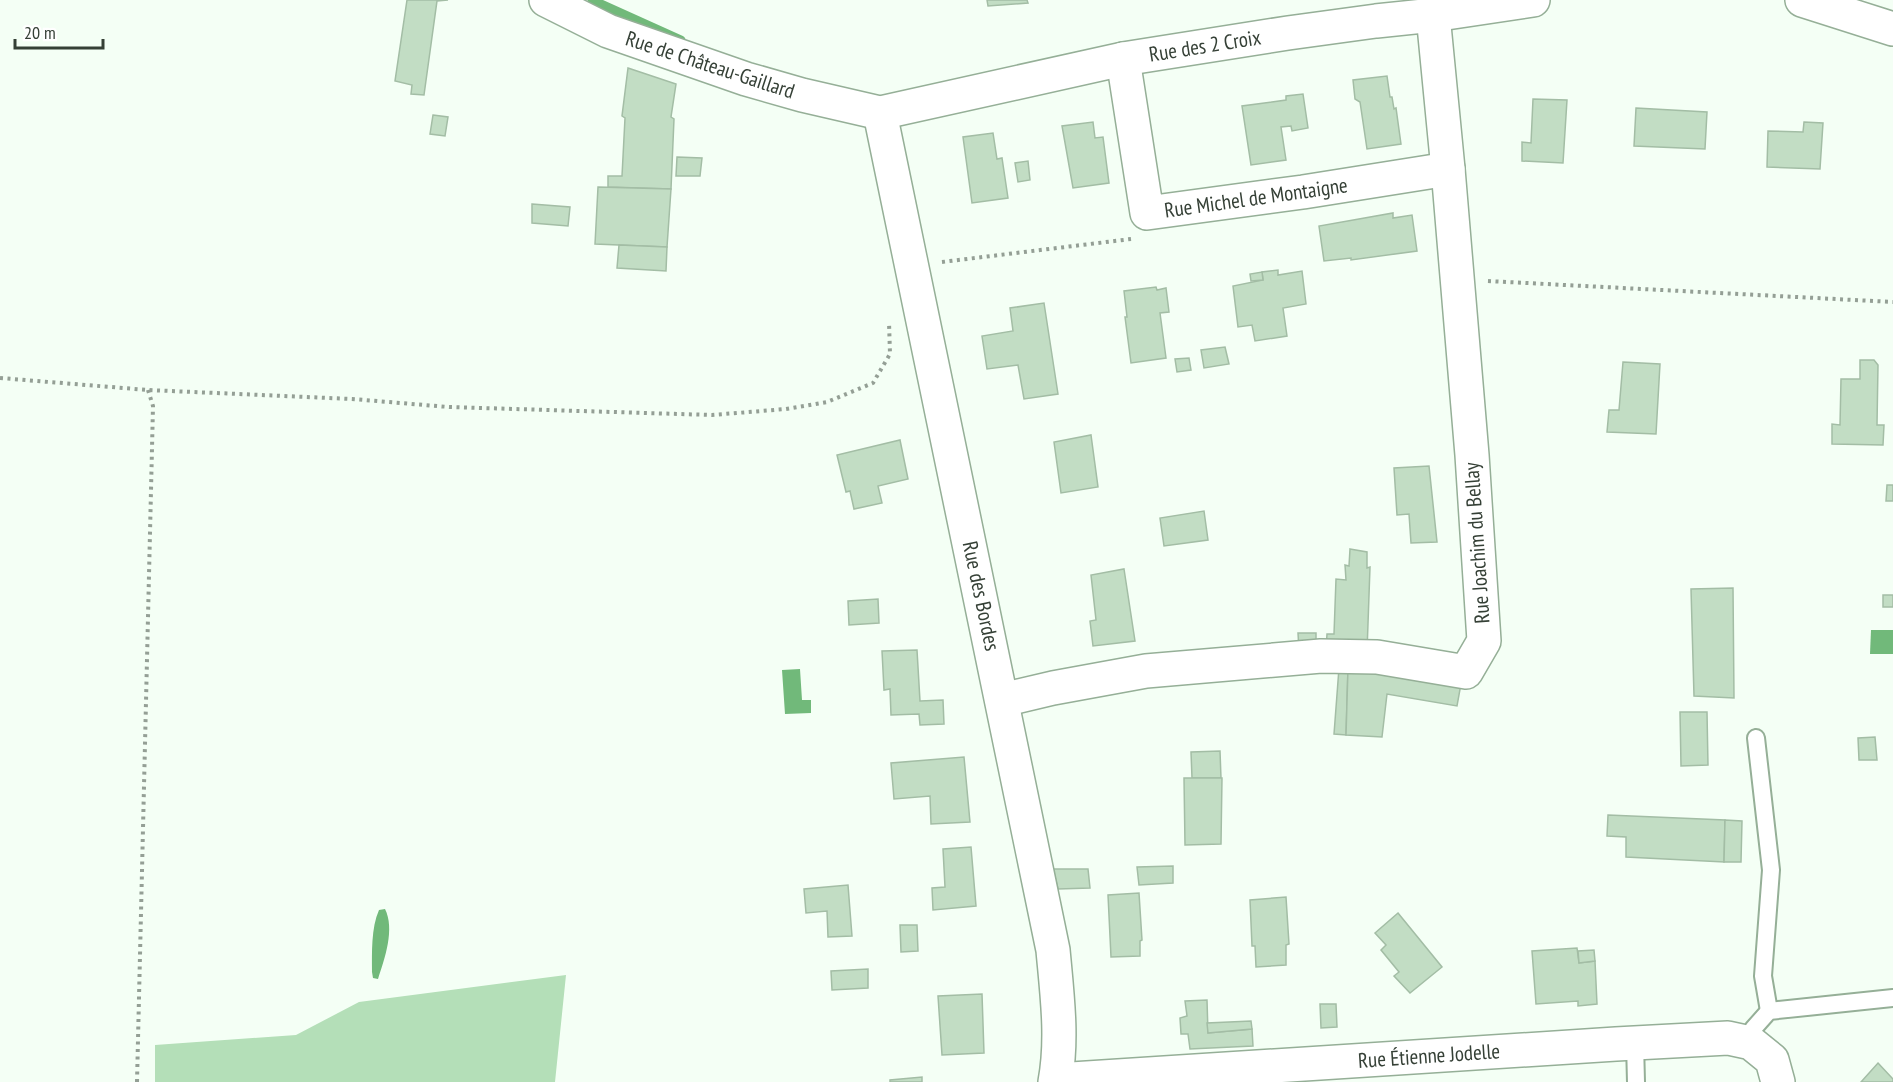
<svg xmlns="http://www.w3.org/2000/svg" width="1893" height="1082" viewBox="0 0 1893 1082" font-family="'PT Sans Narrow',sans-serif">
<rect width="100%" height="100%" fill="#f4fff5"/>
<!-- green -->
<polygon fill="#b4dfb8" points="566,975 555,1082 155,1082 155,1045 296,1035 359,1002"/>
<!-- water -->
<g fill="#71b97a">
<polygon points="1871,630 1893,630 1893,654 1870,654"/>
<polygon points="800,669 802,700 811,700 811,713 785,714 782,670"/>
<path d="M385 909C395 929 385 958 378 979L373 978 372 972C372 953 371 928 379 910Z"/>
</g>
<g fill="none" stroke-linecap="round" stroke-linejoin="round">
<!-- stream -->
<polyline stroke="#71b97a" stroke-width="9" points="592,0 681,40"/>
</g>
<!-- building -->
<g fill="#c2ddc4" stroke="#a3bda5" stroke-width="1.5">
<polygon points="407,0 448,0 437,1 424,95 411,94 412,85 395,81"/>
<polygon points="987,0 1027,0 1028,3 988,6"/>
<polygon points="628,68 676,84 671,117 674,119 671,189 608,187 608,176 622,176 625,118 622,116"/>
<polygon points="1387,76 1390,97 1392,97 1394,109 1396,108 1401,144 1367,149 1360,102 1355,99 1353,80"/>
<polygon points="1303,94 1308,128 1292,131 1291,126 1281,127 1286,160 1251,165 1242,106 1286,100 1286,96"/>
<polygon points="1533,99 1567,100 1563,163 1522,161 1522,142 1531,143"/>
<polygon points="1636,108 1707,112 1705,149 1634,146"/>
<polygon points="433,115 448,117 445,136 430,134"/>
<polygon points="1093,122 1095,138 1103,137 1109,183 1073,188 1062,126"/>
<polygon points="1804,122 1823,123 1820,169 1767,167 1768,131 1803,132"/>
<polygon points="993,133 997,159 1002,158 1008,198 972,203 963,137"/>
<polygon points="677,157 702,158 700,176 676,176"/>
<polygon points="1028,161 1030,180 1018,182 1015,163"/>
<polygon points="598,187 671,189 667,247 595,244"/>
<polygon points="532,204 570,207 568,226 532,223"/>
<polygon points="1393,213 1393,218 1412,215 1417,251 1351,260 1351,258 1324,261 1319,226"/>
<polygon points="619,245 667,247 666,271 617,268"/>
<polygon points="1278,270 1278,275 1302,271 1306,304 1283,308 1287,336 1255,341 1252,325 1238,327 1233,286 1263,280 1262,272"/>
<polygon points="1262,272 1263,280 1251,281 1250,274"/>
<polygon points="1156,287 1157,290 1166,288 1169,312 1160,313 1166,358 1131,363 1125,317 1127,317 1124,291"/>
<polygon points="1044,303 1058,394 1024,399 1018,365 987,369 982,336 1013,331 1010,308"/>
<polygon points="1225,347 1229,364 1204,368 1201,350"/>
<polygon points="1189,358 1191,370 1177,372 1175,359"/>
<polygon points="1860,360 1874,360 1878,365 1877,425 1884,425 1883,445 1832,444 1832,424 1840,425 1841,379 1860,379"/>
<polygon points="1623,362 1660,364 1656,434 1607,432 1609,410 1619,410"/>
<polygon points="1091,435 1098,487 1061,493 1054,442"/>
<polygon points="900,440 908,479 878,486 882,503 854,509 850,491 846,492 837,455"/>
<polygon points="1429,466 1437,542 1411,543 1409,514 1397,515 1394,468"/>
<polygon points="1887,485 1893,485 1893,501 1886,501"/>
<polygon points="1204,511 1208,540 1164,546 1160,518"/>
<polygon points="1350,549 1367,552 1367,568 1370,567 1367,652 1326,649 1327,634 1334,634 1336,579 1346,580 1345,565 1349,566"/>
<polygon points="1124,569 1135,641 1093,646 1090,621 1096,620 1091,575"/>
<polygon points="1733,588 1734,698 1694,696 1691,589"/>
<rect x="1883" y="595" width="10" height="12"/>
<polygon points="878,599 879,623 849,625 848,601"/>
<polygon points="1298,633 1316,633 1316,649 1299,650"/>
<polygon points="917,650 920,701 943,700 944,724 920,725 919,714 891,715 890,689 884,690 882,651"/>
<polygon points="1339,668 1348,668 1346,735 1334,734"/>
<polygon points="1348,668 1461,684 1457,706 1387,694 1382,737 1346,735"/>
<polygon points="1680,712 1707,712 1708,765 1681,766"/>
<polygon points="1875,737 1877,760 1859,760 1858,738"/>
<polygon points="1220,751 1221,778 1192,778 1191,752"/>
<polygon points="964,757 970,822 931,824 930,796 894,799 891,763"/>
<polygon points="1184,778 1222,778 1221,844 1185,845"/>
<polygon points="1608,815 1725,820 1724,862 1626,857 1626,837 1607,836"/>
<polygon points="1725,820 1742,821 1741,862 1724,862"/>
<polygon points="971,847 976,906 933,910 932,888 945,887 943,849"/>
<polygon points="1173,866 1173,883 1139,885 1137,867"/>
<polygon points="1053,869 1088,869 1090,888 1058,889"/>
<polygon points="848,885 852,936 828,937 827,911 806,913 804,889"/>
<polygon points="1139,893 1142,940 1140,941 1140,956 1111,957 1108,895"/>
<polygon points="1286,897 1289,944 1286,945 1286,965 1256,967 1255,946 1252,946 1250,900"/>
<polygon points="1398,913 1442,967 1410,993 1394,976 1399,972 1381,950 1386,945 1375,933"/>
<polygon points="900,925 917,925 918,951 901,952"/>
<polygon points="1577,948 1579,963 1595,961 1597,1004 1578,1006 1578,1001 1536,1004 1532,951"/>
<polygon points="1594,950 1595,961 1579,963 1578,951"/>
<polygon points="868,969 868,988 832,990 831,971"/>
<polygon points="982,994 984,1053 942,1055 938,996"/>
<polygon points="1207,1000 1208,1033 1252,1029 1253,1046 1190,1049 1188,1034 1181,1034 1180,1018 1187,1016 1185,1001"/>
<polygon points="1320,1004 1336,1004 1337,1027 1321,1028"/>
<polygon points="1251,1021 1252,1029 1208,1033 1207,1023"/>
<polygon points="1878,1063 1893,1079 1893,1082 1861,1082"/>
<polygon points="922,1077 922,1082 890,1082 890,1080"/>
</g>
<g fill="none" stroke-linecap="round" stroke-linejoin="round">
<defs>
<g id="service">
<polyline points="1756,738 1771,870 1763,976 1769,1011"/>
<polyline points="1635,1043 1636,1082"/>
<polyline points="1751,1043 1753,1029 1769,1011 1893,998"/>
</g>
<g id="minor">
<polyline points="546,0 608,31 746,79 802,95 880,113 1123,59 1288,33 1376,21 1433,15 1533,0"/>
<polyline points="1802,0 1893,29"/>
<polyline points="1123,59 1147,213 1303,192 1448,169"/>
<path d="M880 113 1053 950C1057 994 1063 1039 1055 1082"/>
<polyline points="1002,700 1053,688 1146,671 1321,656 1377,657 1466,672 1484,641 1472,455 1448,169 1433,15"/>
<polyline points="1056,1080 1616,1044 1728,1038 1751,1043 1772,1060 1778,1082"/>
</g>
</defs>
<!-- service casing -->
<use href="#service" stroke="#95af97" stroke-width="20"/>
<!-- minor casing -->
<use href="#minor" stroke="#95af97" stroke-width="36"/>
<!-- path -->
<g stroke="#949f95" stroke-width="4" stroke-dasharray="3 4.5" stroke-linecap="butt">
<polyline points="942,262 1131,239"/>
<polyline points="1488,281 1893,302"/>
<polyline points="0,378 148,390 352,399 449,407 712,415 786,409 827,402 873,383 890,354 889,322"/>
<polyline points="137,1082 153,406 148,390"/>
</g>
<!-- service -->
<use href="#service" stroke="#fff" stroke-width="16"/>
<!-- minor -->
<use href="#minor" stroke="#fff" stroke-width="33"/>
</g>
<g text-anchor="middle" stroke-width="4.5" stroke-linejoin="round" paint-order="stroke">
<!-- street labels -->
<g font-size="21" fill="#354036" stroke="#fff">
<text transform="translate(1205 46) rotate(-9)" y="7">Rue des 2 Croix</text>
<text transform="translate(710 65) rotate(18)" y="7">Rue de Château-Gaillard</text>
<text transform="translate(1256 198) rotate(-8)" y="7">Rue Michel de Montaigne</text>
<text transform="translate(1477 543) rotate(-94)" y="7">Rue Joachim du Bellay</text>
<text transform="translate(981 596) rotate(78)" y="7">Rue des Bordes</text>
<text transform="translate(1429 1056) rotate(-4)" y="7">Rue Étienne Jodelle</text>
</g>
</g>
<!-- scale -->
<path d="M15 39v9h88v-9" fill="none" stroke="#354036" stroke-width="3"/>
<text x="24" y="39" font-size="18" fill="#354036" stroke="#ffffff" stroke-width="4.5" paint-order="stroke">20 m</text>
</svg>
